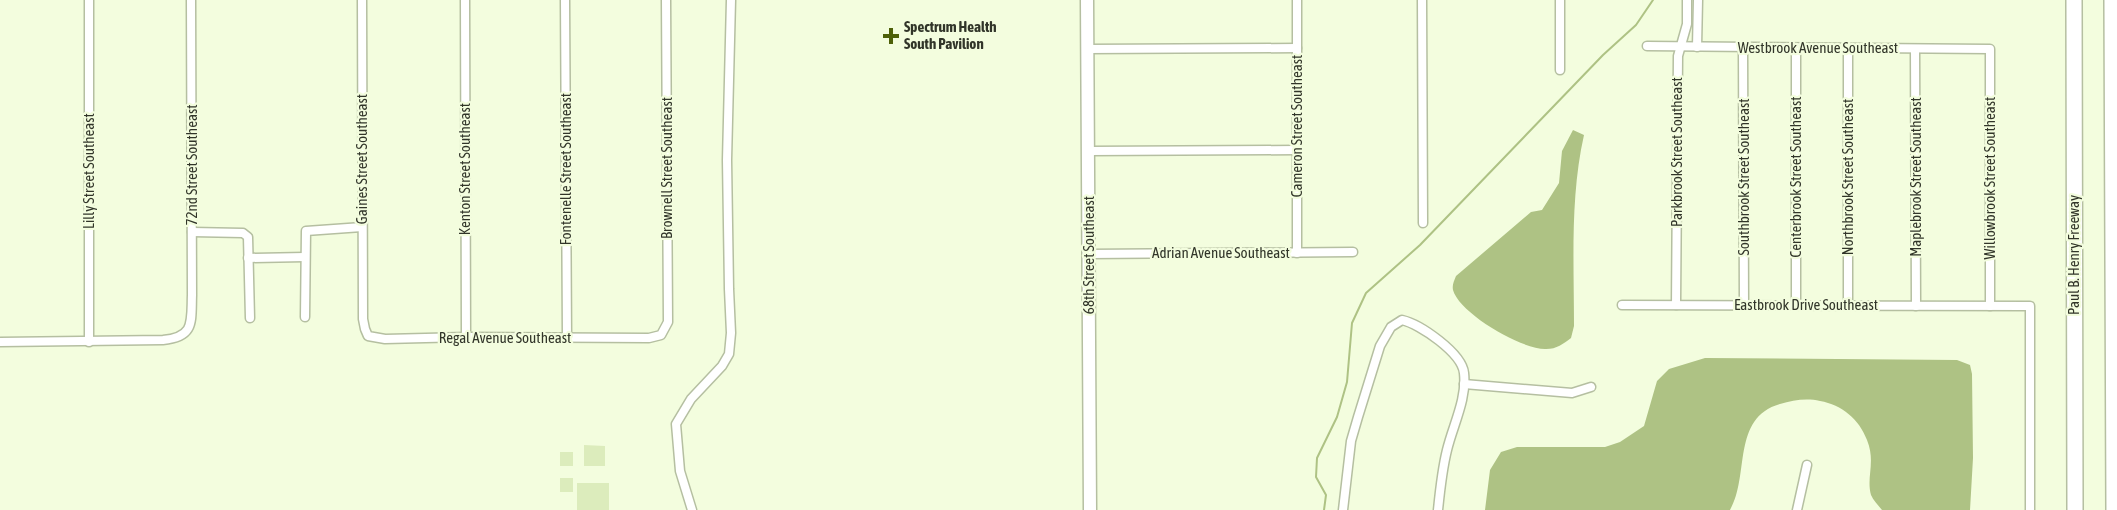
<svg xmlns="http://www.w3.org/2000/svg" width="2117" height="510" viewBox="0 0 2117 510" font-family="'Asap Condensed',sans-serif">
<rect width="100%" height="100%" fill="#f3fdde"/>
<!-- green -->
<g fill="#dcecbc">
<polygon points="584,445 605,446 605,466 584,466"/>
<rect x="560" y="452" width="13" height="14"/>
<rect x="560" y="478" width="13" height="14"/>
<rect x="577" y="483" width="32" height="27"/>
</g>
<!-- water -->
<g fill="#aec284">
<path d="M1573 130 1584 135C1570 197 1574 263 1574 326L1571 338C1563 344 1557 349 1546 349 1522 350 1459 313 1453 290 1452 285 1454 281 1456 276L1531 212 1542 210 1559 183 1562 151Z"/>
<path d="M1705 358 1957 360 1970 365 1972 374 1973 458 1970 510H1882C1878 505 1873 500 1871 495 1866 477 1876 462 1867 440 1859 419 1842 405 1820 401 1807 398 1793 400 1780 404 1731 418 1750 476 1730 510H1485L1490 470 1501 452 1517 447H1605L1620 442 1644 426 1657 381 1669 369Z"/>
</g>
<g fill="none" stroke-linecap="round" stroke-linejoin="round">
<!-- stream -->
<polyline stroke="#aec284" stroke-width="2" points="1324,510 1326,495 1316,477 1317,458 1337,417 1347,382 1352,323 1366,293 1420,245 1603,55 1636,25 1653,0"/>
<defs>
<g id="street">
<polyline points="362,0 363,319 365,329 368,336 385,339 466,337 649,338 661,335 668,322 666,0"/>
<polyline points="465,0 466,337"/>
<polyline points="565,0 567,338"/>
<polyline points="1297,0 1297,253"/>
<polyline points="1422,0 1423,223"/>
<polyline points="1560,0 1560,70"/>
<polyline points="1647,46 1990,49 1990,306"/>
<polyline points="1697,47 1698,0"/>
<polyline points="1743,48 1744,305"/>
<polyline points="1087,49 1297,48"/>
<polyline points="1915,49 1916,306"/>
<polyline points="1089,151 1297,150"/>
<polyline points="192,232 243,233 248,237 250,318"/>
<polyline points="1089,254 1353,252"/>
<polyline points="248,258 305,257"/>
<polyline points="1622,305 2030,306 2030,510"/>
<polyline points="1676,305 1678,56 1687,24 1687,0"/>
<polyline points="1796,305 1796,48"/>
<polyline points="1848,306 1848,49"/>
<polyline points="305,317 306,231 362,227"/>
<path d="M0 342 163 340C195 337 191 322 192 295L191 0"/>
<polyline points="89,342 89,0"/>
<polyline points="1464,384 1572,393 1591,387"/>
<polyline points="692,510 680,471 676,424 691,399 722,366 729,354 731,333 729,289 727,160 731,0"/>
<path d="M1343 510 1351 441 1358 417 1380 346 1391 327 1402 320C1420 324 1462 353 1464 373 1467 399 1453 425 1447 450 1442 470 1440 490 1438 510"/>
<polyline points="1797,510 1807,465"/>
</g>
<polyline id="secondary" points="1087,0 1090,510"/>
<g id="highway">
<polyline points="2074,0 2075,510"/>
<polyline points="2112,0 2114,510"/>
</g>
</defs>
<!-- street casing -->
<use href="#street" stroke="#b5bfa1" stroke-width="11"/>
<!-- secondary casing -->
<use href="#secondary" stroke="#b5bfa1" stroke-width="15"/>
<!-- highway casing -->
<use href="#highway" stroke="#b5bfa1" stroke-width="18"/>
<!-- street -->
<use href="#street" stroke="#fff" stroke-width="8"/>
<!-- secondary -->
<use href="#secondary" stroke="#fff" stroke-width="12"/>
<!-- highway -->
<use href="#highway" stroke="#fff" stroke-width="15"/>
</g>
<!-- markers -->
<path fill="#4d6008" stroke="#f3fdde" stroke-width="2" d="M888 27h6v6h6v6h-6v6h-6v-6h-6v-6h6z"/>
<g text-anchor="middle" stroke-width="4.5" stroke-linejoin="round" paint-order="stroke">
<!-- poi labels -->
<g font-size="15" font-weight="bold" fill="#313529" stroke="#f3fdde" text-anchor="start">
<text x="904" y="32">Spectrum Health<tspan x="904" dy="17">South Pavilion</tspan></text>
</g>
<!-- street labels -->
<g font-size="15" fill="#313529" stroke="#f3fdde">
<text x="1818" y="53">Westbrook Avenue Southeast</text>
<text transform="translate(1297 126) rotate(-90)" y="5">Cameron Street Southeast</text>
<text transform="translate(1677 152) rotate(-90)" y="5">Parkbrook Street Southeast</text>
<text transform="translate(362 159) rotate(-90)" y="5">Gaines Street Southeast</text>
<text transform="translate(192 165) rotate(-90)" y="5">72nd Street Southeast</text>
<text transform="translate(667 168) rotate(-90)" y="5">Brownell Street Southeast</text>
<text transform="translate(465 169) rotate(-90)" y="5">Kenton Street Southeast</text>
<text transform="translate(566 169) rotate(-90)" y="5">Fontenelle Street Southeast</text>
<text transform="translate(89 171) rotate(-90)" y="5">Lilly Street Southeast</text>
<text transform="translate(1744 177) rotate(-90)" y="5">Southbrook Street Southeast</text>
<text transform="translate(1796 177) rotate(-90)" y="5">Centerbrook Street Southeast</text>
<text transform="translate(1848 177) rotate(-90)" y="5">Northbrook Street Southeast</text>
<text transform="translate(1916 177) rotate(-90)" y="5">Maplebrook Street Southeast</text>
<text transform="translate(1990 178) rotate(-90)" y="5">Willowbrook Street Southeast</text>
<text x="1221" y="258">Adrian Avenue Southeast</text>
<text transform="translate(1089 255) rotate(-90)" y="5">68th Street Southeast</text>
<text transform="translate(2074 255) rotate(-90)" y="5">Paul B. Henry Freeway</text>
<text x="1806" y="310">Eastbrook Drive Southeast</text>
<text x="505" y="343">Regal Avenue Southeast</text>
</g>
</g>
</svg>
